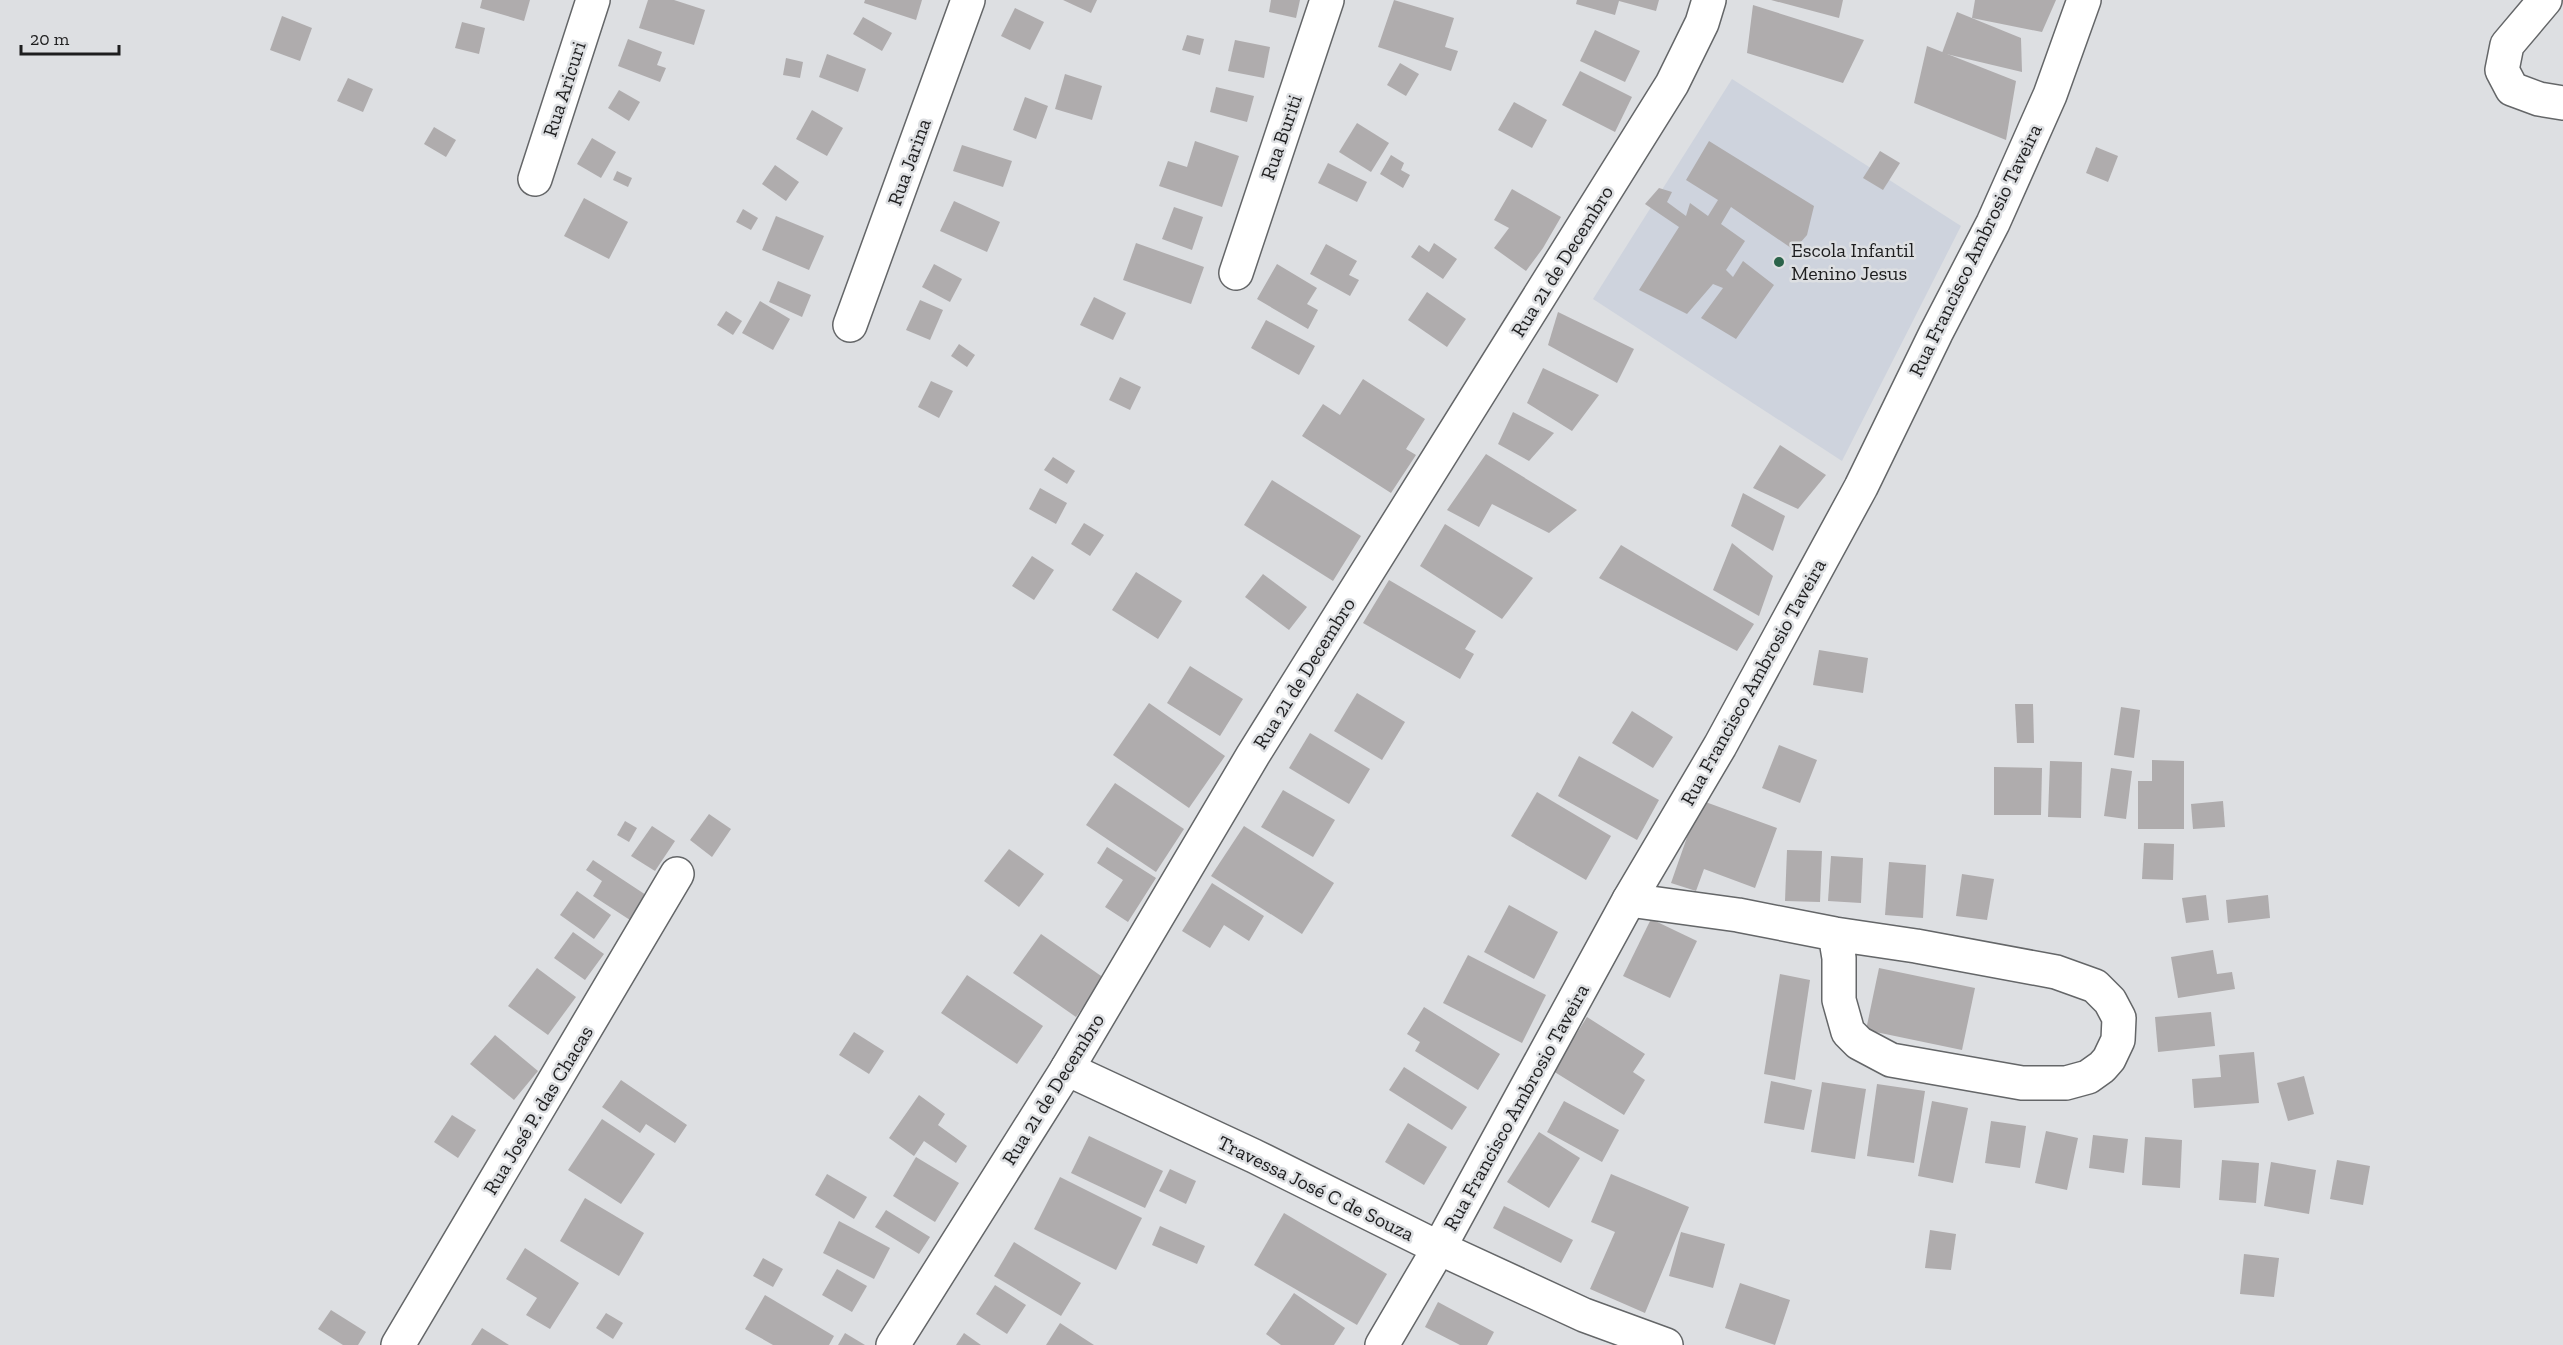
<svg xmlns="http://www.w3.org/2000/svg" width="2563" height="1345" viewBox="0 0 2563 1345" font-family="'Zilla Slab',serif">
<rect width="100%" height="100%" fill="#dddfe2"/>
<!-- built -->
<polygon fill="#ced3dd" points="1732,79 1961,226 1842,461 1593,299"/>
<!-- building -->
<g fill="#afacad">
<polygon points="482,0 530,0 524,21 480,8"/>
<polygon points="648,0 674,0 705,10 694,45 639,28"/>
<polygon points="865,0 922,0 916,20 864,3"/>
<polygon points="1063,0 1097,0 1091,13"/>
<polygon points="1271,0 1300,0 1296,18 1269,12"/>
<polygon points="1394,0 1454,18 1445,47 1458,51 1451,71 1378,47"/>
<polygon points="1577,0 1659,0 1656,11 1619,1 1615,15 1576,4"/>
<polygon points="1771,0 1843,0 1839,18"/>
<polygon points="1975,0 2056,0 2042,32 1972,18"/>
<polygon points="1753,5 1864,40 1843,83 1747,53"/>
<polygon points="1015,8 1044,22 1030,50 1001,36"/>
<polygon points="1957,12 2021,38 2022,72 1942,53"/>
<polygon points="282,16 312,28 300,61 270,50"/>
<polygon points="863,17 892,33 882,51 853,34"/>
<polygon points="462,22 485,28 479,54 455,48"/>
<polygon points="1595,30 1640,51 1625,82 1580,61"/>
<polygon points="1187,35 1204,39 1200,55 1182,50"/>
<polygon points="628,39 662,52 657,65 666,68 660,82 618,66"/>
<polygon points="1235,40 1270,47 1264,78 1228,71"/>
<polygon points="1927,46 2016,81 2006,140 1914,103"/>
<polygon points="827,54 866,69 858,92 819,77"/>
<polygon points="786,58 803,62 800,78 783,75"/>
<polygon points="1400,63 1419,74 1406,96 1387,85"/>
<polygon points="1580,71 1632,97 1615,132 1562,105"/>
<polygon points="1065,74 1102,86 1092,120 1055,109"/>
<polygon points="348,78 373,89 363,112 337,101"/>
<polygon points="1216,87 1254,96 1247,122 1210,112"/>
<polygon points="619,90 640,102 629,121 608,108"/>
<polygon points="1025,97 1048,106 1036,139 1013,130"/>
<polygon points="1514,102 1547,120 1532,148 1498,130"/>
<polygon points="812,110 843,128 827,156 796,139"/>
<polygon points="1357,123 1389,143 1371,172 1339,152"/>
<polygon points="434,127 456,140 446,157 424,144"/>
<polygon points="592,138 616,152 601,178 577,164"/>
<polygon points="1195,141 1239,156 1222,207 1159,186 1168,161 1187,167"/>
<polygon points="1709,141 1814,206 1807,235 1794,250 1731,207 1721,224 1745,241 1726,270 1733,277 1743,261 1774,285 1736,339 1701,318 1723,288 1713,284 1687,314 1639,290 1679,227 1645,204 1659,188 1672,192 1667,202 1686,216 1690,203 1708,216 1718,200 1686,180"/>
<polygon points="962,145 1012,161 1003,187 953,171"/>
<polygon points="2096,147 2118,156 2108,182 2086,173"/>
<polygon points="1880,151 1900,163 1883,190 1863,178"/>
<polygon points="1391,155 1404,163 1401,170 1410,175 1403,188 1380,174"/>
<polygon points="1328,163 1367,182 1357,202 1318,183"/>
<polygon points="775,165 799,182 786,201 762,184"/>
<polygon points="617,171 632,178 628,187 613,180"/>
<polygon points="1512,189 1561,217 1543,248 1526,271 1494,248 1509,228 1494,220"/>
<polygon points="584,198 628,222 609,259 564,236"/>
<polygon points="954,201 1000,222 987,252 940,231"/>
<polygon points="1174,207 1203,217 1192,250 1162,239"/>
<polygon points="743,209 758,218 751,230 736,222"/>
<polygon points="776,216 824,236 809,270 762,250"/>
<polygon points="1136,243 1204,267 1191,304 1123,280"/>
<polygon points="1434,243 1457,259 1443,279 1411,257 1419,245 1429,252"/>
<polygon points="1326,244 1357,261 1349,275 1359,280 1350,296 1310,274"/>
<polygon points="934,264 962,279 950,302 922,287"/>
<polygon points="1277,264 1317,288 1307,304 1318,310 1308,329 1257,299"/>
<polygon points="778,281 811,295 802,317 769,302"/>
<polygon points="1427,292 1466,319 1447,347 1408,320"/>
<polygon points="1094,297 1126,313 1113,340 1080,325"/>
<polygon points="920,300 943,310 930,340 906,330"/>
<polygon points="760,301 790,319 773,350 742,333"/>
<polygon points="726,311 742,321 733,335 717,325"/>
<polygon points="1558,312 1634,349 1617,383 1548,345"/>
<polygon points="1266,320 1315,346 1299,375 1251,348"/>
<polygon points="959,344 975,355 967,367 951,356"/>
<polygon points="1543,368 1599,395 1572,431 1527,403"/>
<polygon points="1120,377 1141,387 1130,410 1109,400"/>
<polygon points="1363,379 1425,419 1406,449 1416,455 1391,493 1302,436 1323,404 1340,415"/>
<polygon points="931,381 953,391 939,418 918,407"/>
<polygon points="1513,412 1554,433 1529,461 1498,444"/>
<polygon points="1780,445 1826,475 1798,509 1753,488"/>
<polygon points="1486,454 1577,510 1549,533 1492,504 1479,527 1447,510"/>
<polygon points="1053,457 1075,471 1067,484 1044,470"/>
<polygon points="1272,480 1361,536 1333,581 1244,525"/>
<polygon points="1040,488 1067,503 1056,524 1029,509"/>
<polygon points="1743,493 1785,516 1773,551 1731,526"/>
<polygon points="1084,523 1104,535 1090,556 1071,544"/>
<polygon points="1445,524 1533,578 1502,619 1420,566"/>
<polygon points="1732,543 1773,576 1759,616 1713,590"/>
<polygon points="1621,545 1754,624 1737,651 1599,578"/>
<polygon points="1032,556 1054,570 1034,600 1012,586"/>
<polygon points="1136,572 1182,601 1158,639 1112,610"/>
<polygon points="1263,574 1307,607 1289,630 1245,597"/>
<polygon points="1389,580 1476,631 1465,649 1474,654 1460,679 1363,623"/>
<polygon points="1819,650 1868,658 1863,693 1813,685"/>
<polygon points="1190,666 1243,699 1220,736 1167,703"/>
<polygon points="1357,693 1405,722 1382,760 1334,731"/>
<polygon points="1149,703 1225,756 1189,808 1113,755"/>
<polygon points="2015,704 2033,704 2034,743 2017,743"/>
<polygon points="2121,707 2140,710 2134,758 2114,755"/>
<polygon points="1632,711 1673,737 1653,768 1612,743"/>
<polygon points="1310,733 1370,769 1349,804 1289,768"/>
<polygon points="1779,745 1817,760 1800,803 1762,788"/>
<polygon points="1579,756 1659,800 1637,840 1558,796"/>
<polygon points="2152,760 2184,761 2184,829 2138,829 2138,781 2152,781"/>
<polygon points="2050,761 2082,762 2081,818 2048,817"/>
<polygon points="1994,767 2042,768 2041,815 1994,815"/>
<polygon points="2111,768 2132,771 2126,819 2104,816"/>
<polygon points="1115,783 1184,829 1156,872 1086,825"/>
<polygon points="1283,790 1335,820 1313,857 1261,827"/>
<polygon points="1537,792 1611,836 1586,880 1511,836"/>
<polygon points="1700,800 1777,828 1755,888 1704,869 1696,891 1671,883"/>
<polygon points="2223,801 2225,827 2193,829 2191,804"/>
<polygon points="709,814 731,829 712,857 690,840"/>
<polygon points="625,821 637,828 629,842 617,835"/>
<polygon points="652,826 675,841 655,871 631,856"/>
<polygon points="1244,826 1334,883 1302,934 1211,876"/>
<polygon points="2144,843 2174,844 2173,880 2142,879"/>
<polygon points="1107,847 1156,878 1128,922 1105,907 1123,880 1097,863"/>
<polygon points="1009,849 1044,874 1019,907 984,881"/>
<polygon points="1787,850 1822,851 1820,902 1785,901"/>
<polygon points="1831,856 1863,858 1861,903 1828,901"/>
<polygon points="593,860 646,895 630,920 593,896 602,881 586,870"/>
<polygon points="1889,862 1926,865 1923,918 1885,915"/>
<polygon points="1962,874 1994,879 1987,920 1956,916"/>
<polygon points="1212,883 1264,916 1249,941 1224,925 1210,948 1182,931"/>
<polygon points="577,891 611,915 594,939 560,915"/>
<polygon points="2206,895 2209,920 2186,923 2182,898"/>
<polygon points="2268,895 2270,918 2228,923 2226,900"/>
<polygon points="1509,905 1558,932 1534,979 1484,952"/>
<polygon points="1651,919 1697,941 1670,998 1623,976"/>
<polygon points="573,932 604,954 585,980 554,958"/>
<polygon points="1041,934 1104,978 1076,1017 1013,973"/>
<polygon points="2213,950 2217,974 2232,972 2235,989 2178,998 2171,957"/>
<polygon points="1468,955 1546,995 1522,1043 1443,1003"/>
<polygon points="537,968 576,997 548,1035 508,1006"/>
<polygon points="1879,968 1975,988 1962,1050 1866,1030"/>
<polygon points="1780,974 1810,980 1795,1080 1764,1074"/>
<polygon points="967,975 1043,1026 1017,1064 941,1013"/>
<polygon points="1424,1007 1500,1054 1478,1090 1415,1051 1420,1042 1407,1034"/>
<polygon points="2211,1012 2215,1046 2158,1052 2155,1017"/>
<polygon points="1587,1017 1645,1054 1633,1072 1645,1080 1624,1115 1553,1071"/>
<polygon points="854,1032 884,1051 869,1074 839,1055"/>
<polygon points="495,1035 538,1071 514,1100 470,1064"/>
<polygon points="2254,1052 2259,1103 2194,1108 2192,1079 2221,1077 2219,1055"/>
<polygon points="1404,1067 1467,1107 1452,1130 1389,1090"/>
<polygon points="2304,1076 2314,1114 2288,1121 2277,1083"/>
<polygon points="621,1080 687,1125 675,1143 646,1124 640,1133 602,1107"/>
<polygon points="1771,1081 1812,1090 1804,1130 1764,1123"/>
<polygon points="1822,1082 1866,1089 1855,1159 1811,1152"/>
<polygon points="1877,1084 1925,1091 1914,1163 1867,1156"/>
<polygon points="919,1095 945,1114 938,1125 967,1146 956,1163 924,1141 914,1156 889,1138"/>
<polygon points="1564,1101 1619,1130 1602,1162 1547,1132"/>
<polygon points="1932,1101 1968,1108 1953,1183 1918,1176"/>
<polygon points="452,1115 476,1130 458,1158 434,1142"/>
<polygon points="602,1119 655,1154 621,1204 568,1170"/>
<polygon points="1991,1121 2026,1126 2020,1168 1985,1163"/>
<polygon points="1408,1123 1447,1147 1424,1185 1385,1162"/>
<polygon points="2046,1131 2078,1138 2067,1190 2035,1183"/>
<polygon points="1539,1132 1580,1158 1549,1208 1507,1182"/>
<polygon points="2093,1135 2128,1139 2124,1173 2089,1168"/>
<polygon points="1089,1136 1163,1171 1145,1208 1071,1173"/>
<polygon points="2145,1137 2182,1140 2180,1188 2142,1185"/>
<polygon points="916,1157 959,1183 935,1222 893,1196"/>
<polygon points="2222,1160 2259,1163 2256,1203 2219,1200"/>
<polygon points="2337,1160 2370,1166 2363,1205 2330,1199"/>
<polygon points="2271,1162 2316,1170 2309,1214 2264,1206"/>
<polygon points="1170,1169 1196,1181 1186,1204 1159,1191"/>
<polygon points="827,1174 867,1197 854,1219 815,1195"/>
<polygon points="1611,1174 1689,1207 1645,1313 1590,1289 1615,1232 1591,1222"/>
<polygon points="1060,1177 1142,1218 1116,1270 1034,1229"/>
<polygon points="585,1198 644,1233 619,1276 560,1241"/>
<polygon points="1504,1206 1573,1240 1561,1263 1493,1228"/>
<polygon points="886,1210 930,1237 919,1254 875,1227"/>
<polygon points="1284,1213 1387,1274 1357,1325 1254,1265"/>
<polygon points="839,1221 890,1248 874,1279 823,1253"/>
<polygon points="1160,1226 1205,1246 1197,1264 1152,1245"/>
<polygon points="1930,1230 1956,1234 1951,1270 1925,1268"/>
<polygon points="1681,1232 1725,1244 1713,1288 1669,1276"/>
<polygon points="1014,1242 1081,1283 1061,1316 994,1276"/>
<polygon points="525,1248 579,1283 550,1329 526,1315 537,1298 506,1279"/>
<polygon points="2244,1254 2279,1258 2274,1297 2240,1294"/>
<polygon points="763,1258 783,1269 773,1287 753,1276"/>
<polygon points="837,1269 867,1286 852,1312 822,1295"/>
<polygon points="1740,1283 1790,1300 1775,1345 1725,1328"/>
<polygon points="995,1285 1026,1305 1007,1334 976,1314"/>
<polygon points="1294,1293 1345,1328 1334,1345 1281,1345 1266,1334"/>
<polygon points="765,1295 834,1336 829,1345 773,1345 745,1329"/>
<polygon points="1438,1302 1494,1332 1487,1345 1460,1345 1425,1327"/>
<polygon points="331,1310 366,1332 358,1345 343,1345 318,1329"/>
<polygon points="606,1313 623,1323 613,1339 596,1328"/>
<polygon points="1060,1323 1094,1345 1046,1345"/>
<polygon points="482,1328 509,1345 471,1345"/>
<polygon points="845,1333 865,1345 838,1345"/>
<polygon points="964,1333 981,1345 956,1345"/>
</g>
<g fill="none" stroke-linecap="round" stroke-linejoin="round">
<defs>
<g id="street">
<polyline points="2545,0 2507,45 2502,70 2512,89 2539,99 2563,103"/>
<polyline points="535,179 593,0"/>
<polyline points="1236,273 1327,0"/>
<polyline points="850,325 968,0"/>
<polyline points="1629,900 1738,915 1835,934 1916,946 2056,972 2095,986 2110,1001 2119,1018 2118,1040 2109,1059 2102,1067 2088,1077 2066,1083 2022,1083 1891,1060 1859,1043 1848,1032 1839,1000 1839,958 1835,934"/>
<polyline points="1067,1069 1254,1156 1439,1248 1584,1315 1666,1345"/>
<polyline points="398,1345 677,874"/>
<polyline points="1382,1345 1439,1248 1629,900 1720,746 1861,487 1936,333 1993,223 2050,95 2084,0"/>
</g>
<polyline id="secondary" points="893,1345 1067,1069 1253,755 1672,84 1702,23 1709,0"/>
</defs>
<!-- street casing -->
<use href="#street" stroke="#646668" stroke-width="36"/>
<!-- secondary casing -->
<use href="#secondary" stroke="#646668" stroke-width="36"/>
<!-- street -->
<use href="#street" stroke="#fff" stroke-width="33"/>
<!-- secondary -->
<use href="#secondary" stroke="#fff" stroke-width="33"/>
</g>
<!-- markers -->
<circle fill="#2b634a" stroke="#dddfe2" stroke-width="2" cx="1779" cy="262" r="6"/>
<g text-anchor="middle" stroke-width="5" stroke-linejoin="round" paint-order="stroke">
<!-- street labels -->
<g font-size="20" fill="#1e1e1f" stroke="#dddfe2">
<text transform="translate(564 89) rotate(-72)" y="7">Rua Aricuri</text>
<text transform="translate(1281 137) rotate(-71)" y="7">Rua Buriti</text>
<text transform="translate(909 162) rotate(-70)" y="7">Rua Jarina</text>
<text transform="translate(1975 250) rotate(-64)" y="7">Rua Francisco Ambrosio Taveira</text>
<text transform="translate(1562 261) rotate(-58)" y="7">Rua 21 de Decembro</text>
<text transform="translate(1304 673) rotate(-58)" y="7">Rua 21 de Decembro</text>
<text transform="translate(1753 682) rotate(-61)" y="7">Rua Francisco Ambrosio Taveira</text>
<text transform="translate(1053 1089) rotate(-58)" y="7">Rua 21 de Decembro</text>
<text transform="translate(1516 1107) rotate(-61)" y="7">Rua Francisco Ambrosio Taveira</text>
<text transform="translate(538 1110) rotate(-59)" y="7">Rua José P. das Chacas</text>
<text transform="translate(1316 1188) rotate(26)" y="7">Travessa José C de Souza</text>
</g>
<!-- poi labels -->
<g font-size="20" fill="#1e1e1f" stroke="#dddfe2" text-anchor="start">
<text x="1791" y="257">Escola Infantil<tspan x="1791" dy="23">Menino Jesus</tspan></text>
</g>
</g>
<!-- scale -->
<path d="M21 45v9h98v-9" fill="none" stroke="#1e1e1f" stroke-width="3"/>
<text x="30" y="45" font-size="18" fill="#1e1e1f" stroke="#dddfe2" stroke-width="4.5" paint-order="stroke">20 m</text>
</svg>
